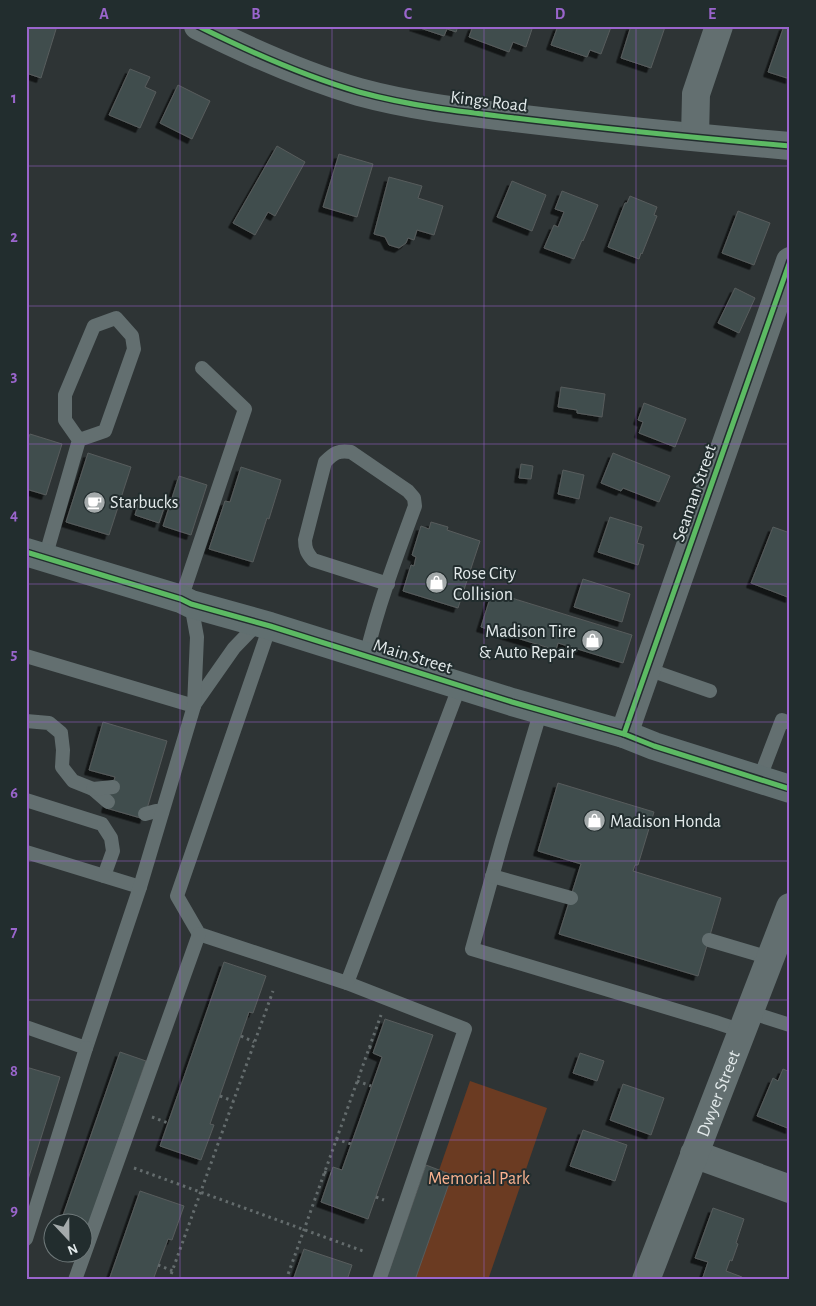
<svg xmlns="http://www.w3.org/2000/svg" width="816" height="1306" viewBox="0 0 816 1306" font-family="'Alegreya Sans',sans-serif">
<defs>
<filter id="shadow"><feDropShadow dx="-4.5" dy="4.5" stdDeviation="0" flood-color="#0009"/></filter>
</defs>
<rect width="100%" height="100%" fill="#2e3435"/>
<!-- green -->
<polygon fill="#6b3b22" points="470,1081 547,1108 488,1280 401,1280"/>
<!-- building -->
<g fill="#414d4e" stroke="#575c5c" filter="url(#shadow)">
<polygon points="26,26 57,26 41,78 26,73"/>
<polygon points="414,26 458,26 456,32 447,29 444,36"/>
<polygon points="473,26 533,26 526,47 513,42 509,52 469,37"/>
<polygon points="558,26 610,26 611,27 601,54 590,50 587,57 551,45"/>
<polygon points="631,26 663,26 665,27 651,68 621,58"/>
<polygon points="784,26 790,26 790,79 768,72"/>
<polygon points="130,69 150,77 145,87 156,92 140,128 109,115"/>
<polygon points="178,85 210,101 192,139 160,123"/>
<polygon points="277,146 305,162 275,216 268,212 255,235 233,223"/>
<polygon points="339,154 373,164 357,217 323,207"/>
<polygon points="389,177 422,186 418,198 443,206 434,235 417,230 414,240 408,238 406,243 399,248 389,245 385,237 374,234"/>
<polygon points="512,181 546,195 532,231 497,217"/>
<polygon points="562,191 598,205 583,241 582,240 574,259 544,248 554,225 558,227 564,212 555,209"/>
<polygon points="630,196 657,207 654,215 657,216 642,254 641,253 639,259 608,247 625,203 627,203"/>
<polygon points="738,211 770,223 754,265 722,253"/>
<polygon points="735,288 755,298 739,333 718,323"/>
<polygon points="561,387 605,394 602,417 577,413 577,410 558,407"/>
<polygon points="644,403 686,419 675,447 639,433 643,422 638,420"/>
<polygon points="30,434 62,444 46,495 26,489 26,445"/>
<polygon points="88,453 131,467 109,535 66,522"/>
<polygon points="613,453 670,476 659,502 623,488 621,491 601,483"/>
<polygon points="521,464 533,466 531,479 519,478"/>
<polygon points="241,467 281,480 269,519 267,518 253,562 209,549 225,501 230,502"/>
<polygon points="563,470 584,475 579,499 558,494"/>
<polygon points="179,476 207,485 191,535 163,526"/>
<polygon points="139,501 164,508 159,523 135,515"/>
<polygon points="610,517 642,527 637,543 644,545 638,565 598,552"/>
<polygon points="431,522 448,527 447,530 480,541 458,608 403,591 411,565 414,566 416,557 412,555 421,526 429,529"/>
<polygon points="773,527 790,533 790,598 751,583"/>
<polygon points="583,579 630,594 622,622 574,607"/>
<polygon points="492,592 632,635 623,663 558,643 556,650 481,627"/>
<polygon points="103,722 167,741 144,819 106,808 115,777 89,770"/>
<polygon points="558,783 654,812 638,865 635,865 633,871 721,898 698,976 559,934 581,864 538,851"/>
<polygon points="224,962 266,976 253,1013 249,1012 210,1124 214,1125 201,1160 160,1146"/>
<polygon points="385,1019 433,1035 368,1219 321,1202 333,1167 342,1170 382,1057 373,1053"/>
<polygon points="120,1052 146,1061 84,1238 82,1237 82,1224 60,1224"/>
<polygon points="580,1053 604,1061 597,1081 573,1073"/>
<polygon points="26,1067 60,1077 26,1186"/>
<polygon points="783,1069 790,1072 790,1129 757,1116 773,1078 778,1081"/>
<polygon points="623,1084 664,1098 651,1135 610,1120"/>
<polygon points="583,1130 627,1145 615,1181 570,1166"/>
<polygon points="426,1165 452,1175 415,1280 386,1280"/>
<polygon points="140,1191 184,1206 172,1240 168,1239 153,1280 109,1280"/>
<polygon points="713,1208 744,1219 736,1243 738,1244 732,1261 730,1260 726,1271 742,1277 741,1280 702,1280 708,1262 695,1258"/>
<polygon points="304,1249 352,1265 347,1280 293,1280"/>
</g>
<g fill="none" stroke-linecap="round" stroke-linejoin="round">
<!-- path -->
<g stroke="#646c6d" stroke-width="3" stroke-dasharray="2.5 4" stroke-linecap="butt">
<polyline points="241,1036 254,1042"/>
<polyline points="369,1047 374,1049"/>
<polyline points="357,1081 371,1086"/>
<polyline points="220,1096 233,1101"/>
<polyline points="152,1117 168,1123"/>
<polyline points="336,1139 351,1144"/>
<polyline points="134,1168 363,1251"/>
<polyline points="324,1172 331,1174"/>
<polyline points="376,1197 384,1200"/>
<polyline points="158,1265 173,1271"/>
<polyline points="169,1280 273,991"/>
<polyline points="286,1280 381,1015"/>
</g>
<!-- service -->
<g stroke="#636f70" stroke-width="14">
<polyline points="45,558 79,440 105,431 134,349 132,336 116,318 94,326 65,395 65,420 79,440"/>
<polyline points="181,599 245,409 202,368"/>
<polyline points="270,626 177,896 199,934 347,983 465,1029 379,1280"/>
<polyline points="26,656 194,706"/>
<path d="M366 656C378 605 397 555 415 506L414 498 408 491 351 452C338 450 334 453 325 462L305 540C305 549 307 553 313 560L388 584"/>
<polyline points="647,669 710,691"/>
<polyline points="194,705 234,648 258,623"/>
<polyline points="541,710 502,841 472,949 715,1022 742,1031"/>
<polyline points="26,721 49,723 61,733 63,750 62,767 73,781 93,789 108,802"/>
<polyline points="759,780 782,720 790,723"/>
<polyline points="93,789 113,787"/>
<polyline points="26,800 102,824 111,838 113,851 104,876"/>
<polyline points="145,814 156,811 162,812"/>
<polyline points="26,852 140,887"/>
<polyline points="492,876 571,898"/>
<polyline points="709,940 770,958"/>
<polyline points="347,983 460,685"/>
<polyline points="749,1012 790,1025"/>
<polyline points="26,1027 86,1048 140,887 194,706 197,637 191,604"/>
<polyline points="26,1239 86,1048"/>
<polyline points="75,1280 199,934"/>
</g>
<!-- minor -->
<g stroke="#636f70" stroke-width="28">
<path d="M198 26C250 52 304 76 359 92 410 106 463 112 515 118 607 129 698 138 790 146"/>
<polyline points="695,137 696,94 719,26"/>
<polyline points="624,734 790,261"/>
<polyline points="694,1154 790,1189"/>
<path id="s1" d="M646 1280 790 907"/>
</g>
<!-- primary -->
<polyline stroke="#616f70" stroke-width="28" points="26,552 181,599 191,604 270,626 512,702 624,734 654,746 790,789"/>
<defs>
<g id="cycleway">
<path d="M198 26C250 52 304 76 359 92 410 106 463 112 515 118 607 129 698 138 790 146"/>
<polyline points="26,552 181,599 191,604 270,626 512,702 624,734 654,746 790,789"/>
<polyline points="624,734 790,261"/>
</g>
</defs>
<!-- cycleway casing -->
<use href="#cycleway" stroke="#222d2e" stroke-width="8"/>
<!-- cycleway -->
<use href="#cycleway" stroke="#5cba63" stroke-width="5"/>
</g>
<!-- grid -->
<path fill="none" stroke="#9a65cc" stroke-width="1" stroke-opacity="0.55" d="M180 26V1280M332 26V1280M484 26V1280M636 26V1280M26 166H790M26 306H790M26 444H790M26 584H790M26 722H790M26 861H790M26 1000H790M26 1140H790"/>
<!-- icons -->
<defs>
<symbol id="cafe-disc" viewBox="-11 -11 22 22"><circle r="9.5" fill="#a4aaab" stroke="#222d2e"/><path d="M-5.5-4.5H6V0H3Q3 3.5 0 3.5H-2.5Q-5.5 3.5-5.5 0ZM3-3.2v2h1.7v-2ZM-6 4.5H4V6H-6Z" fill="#fff"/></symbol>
<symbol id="shop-disc" viewBox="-11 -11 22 22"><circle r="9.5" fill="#a4aaab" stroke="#222d2e"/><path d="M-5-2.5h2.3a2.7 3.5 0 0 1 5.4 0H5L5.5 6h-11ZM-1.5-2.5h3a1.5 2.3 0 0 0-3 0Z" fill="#fff"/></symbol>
</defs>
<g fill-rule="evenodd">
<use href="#cafe-disc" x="82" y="490" width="25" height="25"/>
<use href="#shop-disc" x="424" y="570" width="25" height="25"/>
<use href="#shop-disc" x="580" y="628" width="25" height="25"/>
<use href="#shop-disc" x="582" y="808" width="25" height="25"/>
</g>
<g text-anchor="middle" stroke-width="4" stroke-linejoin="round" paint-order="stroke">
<!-- street labels -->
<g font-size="18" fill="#e3eaeb" stroke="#222d2e">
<text transform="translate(489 101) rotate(7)" y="6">Kings Road</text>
<text transform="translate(694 493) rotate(-71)" y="6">Seaman Street</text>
<text transform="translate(413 656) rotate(17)" y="6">Main Street</text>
<text dy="6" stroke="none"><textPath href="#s1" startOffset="200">Dwyer Street</textPath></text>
</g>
<!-- poi labels -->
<g font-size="18" fill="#e3eaeb" stroke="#222d2e" text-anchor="start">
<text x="110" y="508">Starbucks</text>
<text x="453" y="579">Rose City<tspan x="453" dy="21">Collision</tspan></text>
<text x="576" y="637" text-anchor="end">Madison Tire<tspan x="576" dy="21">&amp; Auto Repair</tspan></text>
<text x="610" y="827">Madison Honda</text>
</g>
<!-- park labels -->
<g font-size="18" fill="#fab28f" stroke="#222d2e">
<text x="479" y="1184">Memorial Park</text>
</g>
</g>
<!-- border -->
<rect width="816" height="1306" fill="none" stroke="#222d2e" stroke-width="55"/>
<!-- north arrow -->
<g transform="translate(68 1238) rotate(158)"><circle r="24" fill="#222d2e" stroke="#6f797a"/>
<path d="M0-4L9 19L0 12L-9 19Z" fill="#a4aaab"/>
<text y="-8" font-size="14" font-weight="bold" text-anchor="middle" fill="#e3eaeb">N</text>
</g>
<rect x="28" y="28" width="760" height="1250" fill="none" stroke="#9a65cc" stroke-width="2"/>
<g font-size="16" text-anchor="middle" font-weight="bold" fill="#9a65cc">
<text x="104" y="19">A</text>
<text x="256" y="19">B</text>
<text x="408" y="19">C</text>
<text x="560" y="19">D</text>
<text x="712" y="19">E</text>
<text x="14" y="103">1</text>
<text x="14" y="242">2</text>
<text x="14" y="381">3</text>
<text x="14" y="520">4</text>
<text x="14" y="659">5</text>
<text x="14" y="798">6</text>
<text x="14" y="937">7</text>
<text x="14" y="1076">8</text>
<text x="14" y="1215">9</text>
</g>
</svg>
